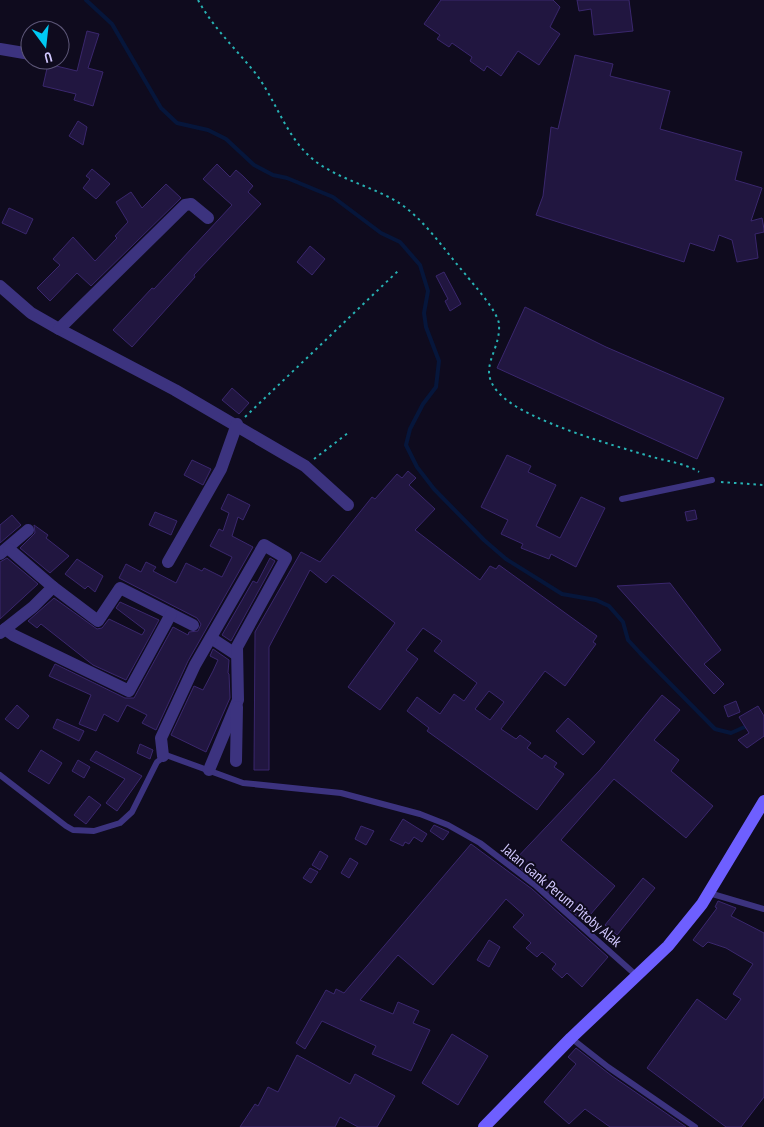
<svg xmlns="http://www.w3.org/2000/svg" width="764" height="1127" font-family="'PT Sans Narrow',sans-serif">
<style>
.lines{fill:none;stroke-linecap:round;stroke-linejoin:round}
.stream{stroke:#06163b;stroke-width:4}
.building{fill:#211640;stroke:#3a276d;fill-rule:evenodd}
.path{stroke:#27b2b4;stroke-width:2;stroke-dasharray:2.5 4;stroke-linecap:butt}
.lane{stroke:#3c337f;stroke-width:6}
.street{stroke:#3c337f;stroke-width:12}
.secondary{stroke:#6e5fff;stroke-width:12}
.labels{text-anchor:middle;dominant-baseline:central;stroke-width:4;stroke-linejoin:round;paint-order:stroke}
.street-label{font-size:15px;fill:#d2c8ff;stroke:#0f0b1e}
</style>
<rect width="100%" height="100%" fill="#0f0b1e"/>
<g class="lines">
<!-- stream -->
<polyline class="stream" points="86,0 112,24 161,108 177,123 208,130 226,139 254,165 273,175 287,178 333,197 381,233 400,242 420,265 428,291 424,313 426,327 439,361 436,387 423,404 410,429 406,445 417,467 434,489 484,540 506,559 562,594 596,600 609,606 623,622 628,640 640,653 715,729 731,733 749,725"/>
</g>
<!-- building -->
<g class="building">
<polygon points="441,0 553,0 560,7 550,27 560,34 539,65 518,51 501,76 487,66 484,71 470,61 472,57 452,43 449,47 437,39 440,35 424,24"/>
<polygon points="577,0 629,0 633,31 594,35 591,9 579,11"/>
<polygon points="87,31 99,34 88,68 103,72 93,106 74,100 76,94 43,86 48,64 77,71"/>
<polygon points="575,55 613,64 610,76 670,91 660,129 742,152 735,180 762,188 751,221 762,218 764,229 764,232 755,234 758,258 737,262 732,240 719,235 714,251 690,243 684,262 536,215 543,196 551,127 558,129"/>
<polygon points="78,121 87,127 83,145 69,136"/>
<polygon points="217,164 230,177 236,170 243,176 253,186 248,192 261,204 194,275 195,277 132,347 113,330 152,288 154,289 232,205 203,179"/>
<polygon points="92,169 110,184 96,199 83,188 90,179 86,176"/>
<polygon points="166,184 181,198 91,286 77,273 50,301 37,288 60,265 53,259 73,237 95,261 117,238 115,236 128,222 116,202 131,192 142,208"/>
<polygon points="9,208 33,219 26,234 2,223"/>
<polygon points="310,246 325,259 312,275 297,262"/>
<polygon points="444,272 461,304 450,311 445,301 448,299 436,276"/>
<polygon points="525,307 606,347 724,398 697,459 497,368"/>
<polygon points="232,388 249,403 239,414 222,400"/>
<polygon points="507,455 531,466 528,472 556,485 536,526 560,538 581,497 605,508 576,567 551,554 549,559 521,548 523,544 501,534 508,520 481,507"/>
<polygon points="192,460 211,469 203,485 184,475"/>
<path d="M408,471L416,478L409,485L435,509L415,530L480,580L490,566L496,569L499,565L597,636L593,642L596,644L565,686L545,671L501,729L516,739L520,735L531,743L527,748L542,759L545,755L557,763L554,767L564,774L537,810L427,731L429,728L407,711L417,697L440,714L454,694L464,701L477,683L434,651L442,641L423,628L406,650L418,659L380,710L348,687L395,623L333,575L326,583L310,570L269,647V770H254L255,632L301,552L320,562L372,497L375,499L397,474L402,478ZM489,691L504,702L490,720L475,709Z"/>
<polygon points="228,494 250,505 243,520 238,517 232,536 253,547 188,661 156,730 142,723 147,715 127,705 118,722 104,714 96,731 79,724 91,695 49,676 55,664 125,698 134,698 173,627 188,635 189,632 198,631 201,624 197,618 119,578 126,564 141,572 146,562 156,567 153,571 176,583 186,563 202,571 204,568 222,577 232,557 210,546 219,529 223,531 229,513 221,509"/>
<polygon points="695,510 697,519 687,521 685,512"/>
<polygon points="155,512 177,521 171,535 149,525"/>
<polygon points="12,515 21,525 0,543 0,525"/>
<polygon points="34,525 48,535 46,538 69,556 50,573 20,548 35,533"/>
<polygon points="7,558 38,584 0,619 0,562"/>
<polygon points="270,558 275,561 231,641 222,635 253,581 257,583"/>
<polygon points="77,559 103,576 95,592 88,586 85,589 65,574"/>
<polygon points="670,583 721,650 704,664 724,684 714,694 617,586"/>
<polygon points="54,598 97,629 102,628 109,619 142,635 145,630 116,608 120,602 159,620 126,680 93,665 41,624 37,628 28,621"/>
<polygon points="213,649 229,660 228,673 229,674 230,698 206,752 171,735 194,686 203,690 213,671 218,660 210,656"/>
<polygon points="662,695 680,710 654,740 679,760 671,771 713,806 686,838 614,779 561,840 615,886 584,922 513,862 600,770"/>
<polygon points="736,701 740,712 728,717 724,706"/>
<polygon points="17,705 29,716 18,729 5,719"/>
<polygon points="758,706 764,716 764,736 747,748 738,740 749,733 739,717"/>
<polygon points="568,718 595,742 583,755 556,731"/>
<polygon points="57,719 84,731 79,741 53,728"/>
<polygon points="140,744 153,750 150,759 137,753"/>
<polygon points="41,750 62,763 49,784 28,771"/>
<polygon points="96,751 142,776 117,811 106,803 125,779 90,760"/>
<polygon points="78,760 90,767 84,778 72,771"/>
<polygon points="89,796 101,805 86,824 74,815"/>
<polygon points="403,819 427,834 422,842 414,837 409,844 405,842 403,846 390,840"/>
<polygon points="434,825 449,832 443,840 430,831"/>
<polygon points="361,826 374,831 366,845 355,839"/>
<polygon points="471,844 532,889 608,957 582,987 567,973 562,978 552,969 556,964 542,952 537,957 526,948 531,943 513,927 524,915 506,899 433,985 398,955 360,1000 393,1014 398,1002 419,1011 413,1023 430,1030 411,1071 372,1054 376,1046 322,1021 305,1049 296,1043 326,990 334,994 336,989 344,993"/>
<polygon points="320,851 328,856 320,870 312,865"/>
<polygon points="350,858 358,863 349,878 341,873"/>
<polygon points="310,868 318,872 311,883 303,878"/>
<polygon points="643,878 655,888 617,935 605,925"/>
<polygon points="718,901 736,908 731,916 764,933 764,1097 741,1127 726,1127 647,1068 697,999 726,1020 741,999 733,994 753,964 726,948 708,942 703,947 693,940 717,908 715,907"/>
<polygon points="489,940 500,947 489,967 477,960"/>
<polygon points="452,1034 488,1056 458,1105 422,1083"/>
<polygon points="576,1048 612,1076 686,1127 610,1127 585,1109 569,1124 544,1102 576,1064 568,1057"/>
<polygon points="297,1055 350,1084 355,1074 395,1096 377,1127 358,1127 340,1117 335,1127 240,1127 255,1104 258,1106 268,1087 278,1092"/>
</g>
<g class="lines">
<!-- path -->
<g class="path">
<path d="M198,0C214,29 236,49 256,74C277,102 286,138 315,161C339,179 370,186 396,201C424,218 444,250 466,275C474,285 498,312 499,324C501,354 473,370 503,397C531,422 612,445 649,456C665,461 685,463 699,472"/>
<polyline points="245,417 399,270"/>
<polyline points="314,459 348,433"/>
<polyline points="721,482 764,485"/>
</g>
<!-- lane -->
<g class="lane">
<polyline points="622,499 712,480"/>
<polyline points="0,775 66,826 73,830 94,831 120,823 132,812 157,762 166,755 243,783 341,793 420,814 448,825 480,843 535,885 637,976"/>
<polyline points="709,893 764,909"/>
<polyline points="571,1038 608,1067 695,1127"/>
</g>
<!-- street -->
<g class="street">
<polyline points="0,49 30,54"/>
<polyline points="0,286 31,313 59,329 175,390 305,466 348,505"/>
<polyline points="59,329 185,205 191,204 208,218"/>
<polyline points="0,554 28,530"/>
<polyline points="168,562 221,469 237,424"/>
<polyline points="53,587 98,621 120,588 193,625"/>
<polyline points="5,629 13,635 129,691 171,614"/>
<polyline points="0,633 33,607 53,587 9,549"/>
<polyline points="211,638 237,655"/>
<polyline points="163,756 161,738 195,665 264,545 286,558 237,647 238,700 209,770"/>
<polyline points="236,761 237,707"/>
</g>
<!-- secondary -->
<polyline class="secondary" points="484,1127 571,1038 668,946 702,904 764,801"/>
</g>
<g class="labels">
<!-- street labels -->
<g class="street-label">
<text transform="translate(562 895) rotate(40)">Jalan Gank Perum Pitoby Alak</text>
</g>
</g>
<!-- north arrow -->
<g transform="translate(45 45) rotate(165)"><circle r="24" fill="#0f0b1e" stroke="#5d5778"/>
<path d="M0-4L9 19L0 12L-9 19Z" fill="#00c9f3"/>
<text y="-8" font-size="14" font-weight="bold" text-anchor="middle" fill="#d2c8ff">U</text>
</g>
</svg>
